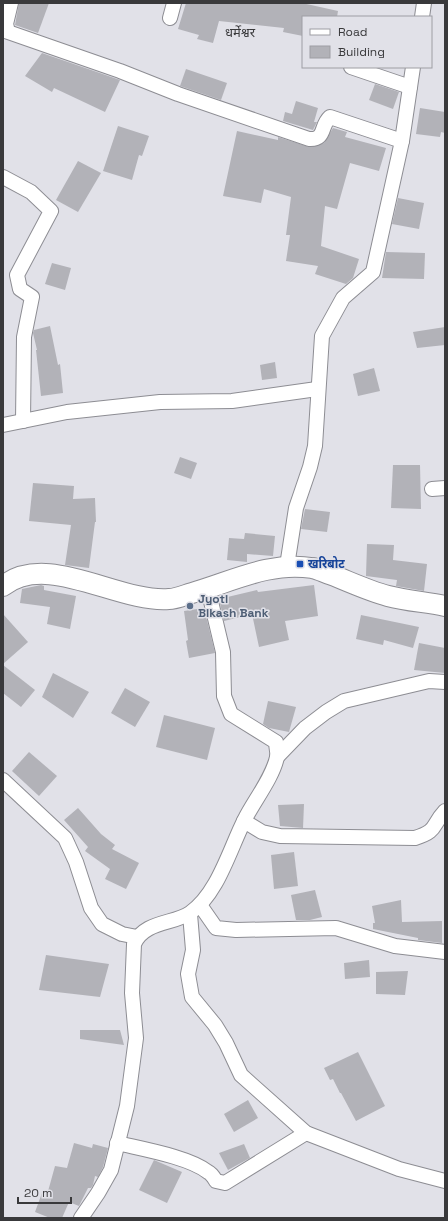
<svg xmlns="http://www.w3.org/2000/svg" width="448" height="1221" font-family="'Space Grotesk','Noto Sans Devanagari',sans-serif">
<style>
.building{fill:#b2b2b8}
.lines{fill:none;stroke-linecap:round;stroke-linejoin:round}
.street-casing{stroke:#8d8d93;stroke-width:16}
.secondary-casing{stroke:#8d8d93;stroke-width:22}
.street{stroke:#fff;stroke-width:14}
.secondary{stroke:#fff;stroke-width:20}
.transit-dot{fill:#1a4fb4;stroke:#e1e1e8;stroke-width:1.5}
.service-dot{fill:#5c6f8a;stroke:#e1e1e8;stroke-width:1.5}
.labels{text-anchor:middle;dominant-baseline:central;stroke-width:3;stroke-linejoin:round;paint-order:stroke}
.transit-label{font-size:12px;font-weight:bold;fill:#164399;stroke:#e1e1e8;text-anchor:start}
.service-label{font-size:12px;font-weight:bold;fill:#4e5e75;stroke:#e1e1e8;text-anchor:start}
.neighbourhood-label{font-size:13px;fill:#39393b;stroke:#e1e1e8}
</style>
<rect width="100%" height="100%" fill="#e1e1e8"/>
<!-- building -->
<g class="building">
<polygon points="19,3 49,3 38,33 15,25"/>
<polygon points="186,3 302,3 338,11 337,17 303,17 303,36 283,32 284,28 219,21 213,43 197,39 199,35 178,29"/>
<polygon points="42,53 120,80 105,112 54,88 52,92 25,76"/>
<polygon points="186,69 227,83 221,100 180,86"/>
<polygon points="375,84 399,92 393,109 369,100"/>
<polygon points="296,101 318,108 314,122 317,122 313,130 283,121 285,112 292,114"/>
<polygon points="420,108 445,112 445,133 441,132 440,137 416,134"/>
<polygon points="118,126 149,136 142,156 139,155 132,180 103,171"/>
<polygon points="333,128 347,132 345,137 386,148 379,171 350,163 337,209 325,206 321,246 359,259 353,278 346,284 315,274 318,266 286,261 290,235 286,235 291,197 264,189 261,203 223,196 237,131 278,140 278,137 309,147 324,143"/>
<polygon points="78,161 101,173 78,212 56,200"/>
<polygon points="398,198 424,203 419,229 392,224"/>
<polygon points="386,252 425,253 424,279 382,278"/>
<polygon points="52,263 71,268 65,290 45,284"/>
<polygon points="50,326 58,365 60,364 63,393 41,396 36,350 37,350 33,333 34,330"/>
<polygon points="445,327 445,345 417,348 413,332"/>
<polygon points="275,362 277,378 262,380 260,365"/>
<polygon points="374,368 380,391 358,396 353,374"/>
<polygon points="180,457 197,463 191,479 174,473"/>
<polygon points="393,465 420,465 421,509 391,508"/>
<polygon points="33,483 74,486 73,499 95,498 96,522 95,522 89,568 65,565 71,525 29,521"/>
<polygon points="305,509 330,512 327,532 301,529"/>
<polygon points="245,533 275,536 273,556 247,554 247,562 227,560 229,538 244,539"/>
<polygon points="367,544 394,545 393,560 427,564 424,591 396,586 397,580 366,576"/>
<polygon points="41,585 44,586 44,590 76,596 70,629 47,624 50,607 20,603 22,589"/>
<polygon points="314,585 318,616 285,621 289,640 259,647 252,614 224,621 219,599 257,590 258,592"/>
<polygon points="204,608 215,653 189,658 186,641 188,640 184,611"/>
<polygon points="3,614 28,642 3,664"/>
<polygon points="361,615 419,627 413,648 384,640 383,645 356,639"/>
<polygon points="419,643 445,648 445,673 414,670"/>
<polygon points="3,665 35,690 21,707 3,693"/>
<polygon points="53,673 89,692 73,718 42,697"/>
<polygon points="125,688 150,702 135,727 111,713"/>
<polygon points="268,701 296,707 289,732 269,728 263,724"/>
<polygon points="164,715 215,728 207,760 156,747"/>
<polygon points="29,752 57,776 39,796 12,771"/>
<polygon points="304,804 303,828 280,826 278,805"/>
<polygon points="78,808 101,834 115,845 112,849 139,863 126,889 105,879 110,869 85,851 88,847 64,820"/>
<polygon points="294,852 298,886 274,889 271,855"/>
<polygon points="315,890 322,917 310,920 296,920 291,895"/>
<polygon points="401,900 402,922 442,921 442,943 418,940 418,938 373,929 373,923 375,923 372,906"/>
<polygon points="46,955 109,964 100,997 39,990"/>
<polygon points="369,960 370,977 345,979 344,963"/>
<polygon points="408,971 405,995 376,994 376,972"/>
<polygon points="80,1030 120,1030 124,1045 80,1039"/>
<polygon points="358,1052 385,1106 356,1121 341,1093 340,1093 333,1079 330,1080 324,1068"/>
<polygon points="248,1100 258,1118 234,1132 224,1114"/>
<polygon points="74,1143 92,1148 93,1144 108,1148 103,1167 98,1177 95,1176 93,1185 91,1188 88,1188 79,1206 69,1202 62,1218 50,1218 35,1212 42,1193 47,1195 55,1166 67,1168"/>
<polygon points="244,1144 250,1158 228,1170 219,1153"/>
<polygon points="154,1160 182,1172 167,1203 139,1190"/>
</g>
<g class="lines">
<!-- street casing -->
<g class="street-casing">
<g id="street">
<path d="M11,3L6,24L8,32L120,71L178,94L309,139C326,140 320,126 330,117L402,141"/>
<polyline points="422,17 424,3"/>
<polyline points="170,18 174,3"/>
<polyline points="351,67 410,87"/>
<polyline points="3,177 31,192 51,211 17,275 20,289 32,297 24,337 23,421"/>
<polyline points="3,425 67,412 160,402 232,401 317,389"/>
<polyline points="432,489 445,488"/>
<polyline points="287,566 296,508 310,467 315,446 322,336 343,298 373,272 402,141 413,67"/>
<polyline points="277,757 305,728 326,712 344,701 429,681 445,682"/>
<polyline points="3,780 65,838 76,862 91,908 102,924 122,934 137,937"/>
<path d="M244,821L262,832L280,836L415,838C438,831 431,826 445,811"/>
<polyline points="200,905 216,928 236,930 336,928 395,946 445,952"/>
<polyline points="190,914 193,950 188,974 192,997 215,1025 226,1043 241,1075 306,1133 399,1169 445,1181"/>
<path d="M117,1143C142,1149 189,1157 208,1172C212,1174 214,1178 216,1181L225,1183L306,1133"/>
<path d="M81,1218L98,1193L111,1170L127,1106L136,1038L132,993L134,944C144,921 174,924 190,913C218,894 230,848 245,819C254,801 273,777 277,757C278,753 276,747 276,742L231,714L224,696L223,652L208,589"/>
</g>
</g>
<!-- secondary casing -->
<g class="secondary-casing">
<path id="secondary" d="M3,586C47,551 118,603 169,599C176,599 185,595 192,593C231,582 270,561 312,568C319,569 325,573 332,575C350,582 369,591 388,596C407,601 426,602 445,606"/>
</g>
<!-- street -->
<use href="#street" class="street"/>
<!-- secondary -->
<use href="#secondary" class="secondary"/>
</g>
<!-- markers -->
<rect class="transit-dot" x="296" y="560" width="8" height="8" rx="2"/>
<circle class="service-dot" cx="190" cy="606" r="4"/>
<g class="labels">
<!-- transit labels -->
<g class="transit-label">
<text x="308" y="564">खरिबोट</text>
</g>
<!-- service labels -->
<g class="service-label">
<text x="198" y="599">Jyoti<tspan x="198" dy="14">Bikash Bank</tspan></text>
</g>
<!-- neighbourhood labels -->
<g class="neighbourhood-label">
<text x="240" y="32">धर्मेश्वर</text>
</g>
</g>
<!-- border -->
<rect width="448" height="1221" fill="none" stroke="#39393b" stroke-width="8"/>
<!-- legend -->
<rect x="302" y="16" width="130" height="52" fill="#e1e1e8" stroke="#9e9ea3"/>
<rect x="310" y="29" width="20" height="6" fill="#ffffff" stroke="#9e9ea3"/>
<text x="338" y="36" font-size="12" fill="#39393b">Road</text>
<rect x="310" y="46" width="20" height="12" fill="#b2b2b8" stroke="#9e9ea3"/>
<text x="338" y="56" font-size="12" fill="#39393b">Building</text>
<!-- scale -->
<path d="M18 1197v6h53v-6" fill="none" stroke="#39393b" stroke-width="2"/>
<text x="24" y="1197" font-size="12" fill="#39393b" stroke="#e1e1e8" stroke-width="3" paint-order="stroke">20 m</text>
</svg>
